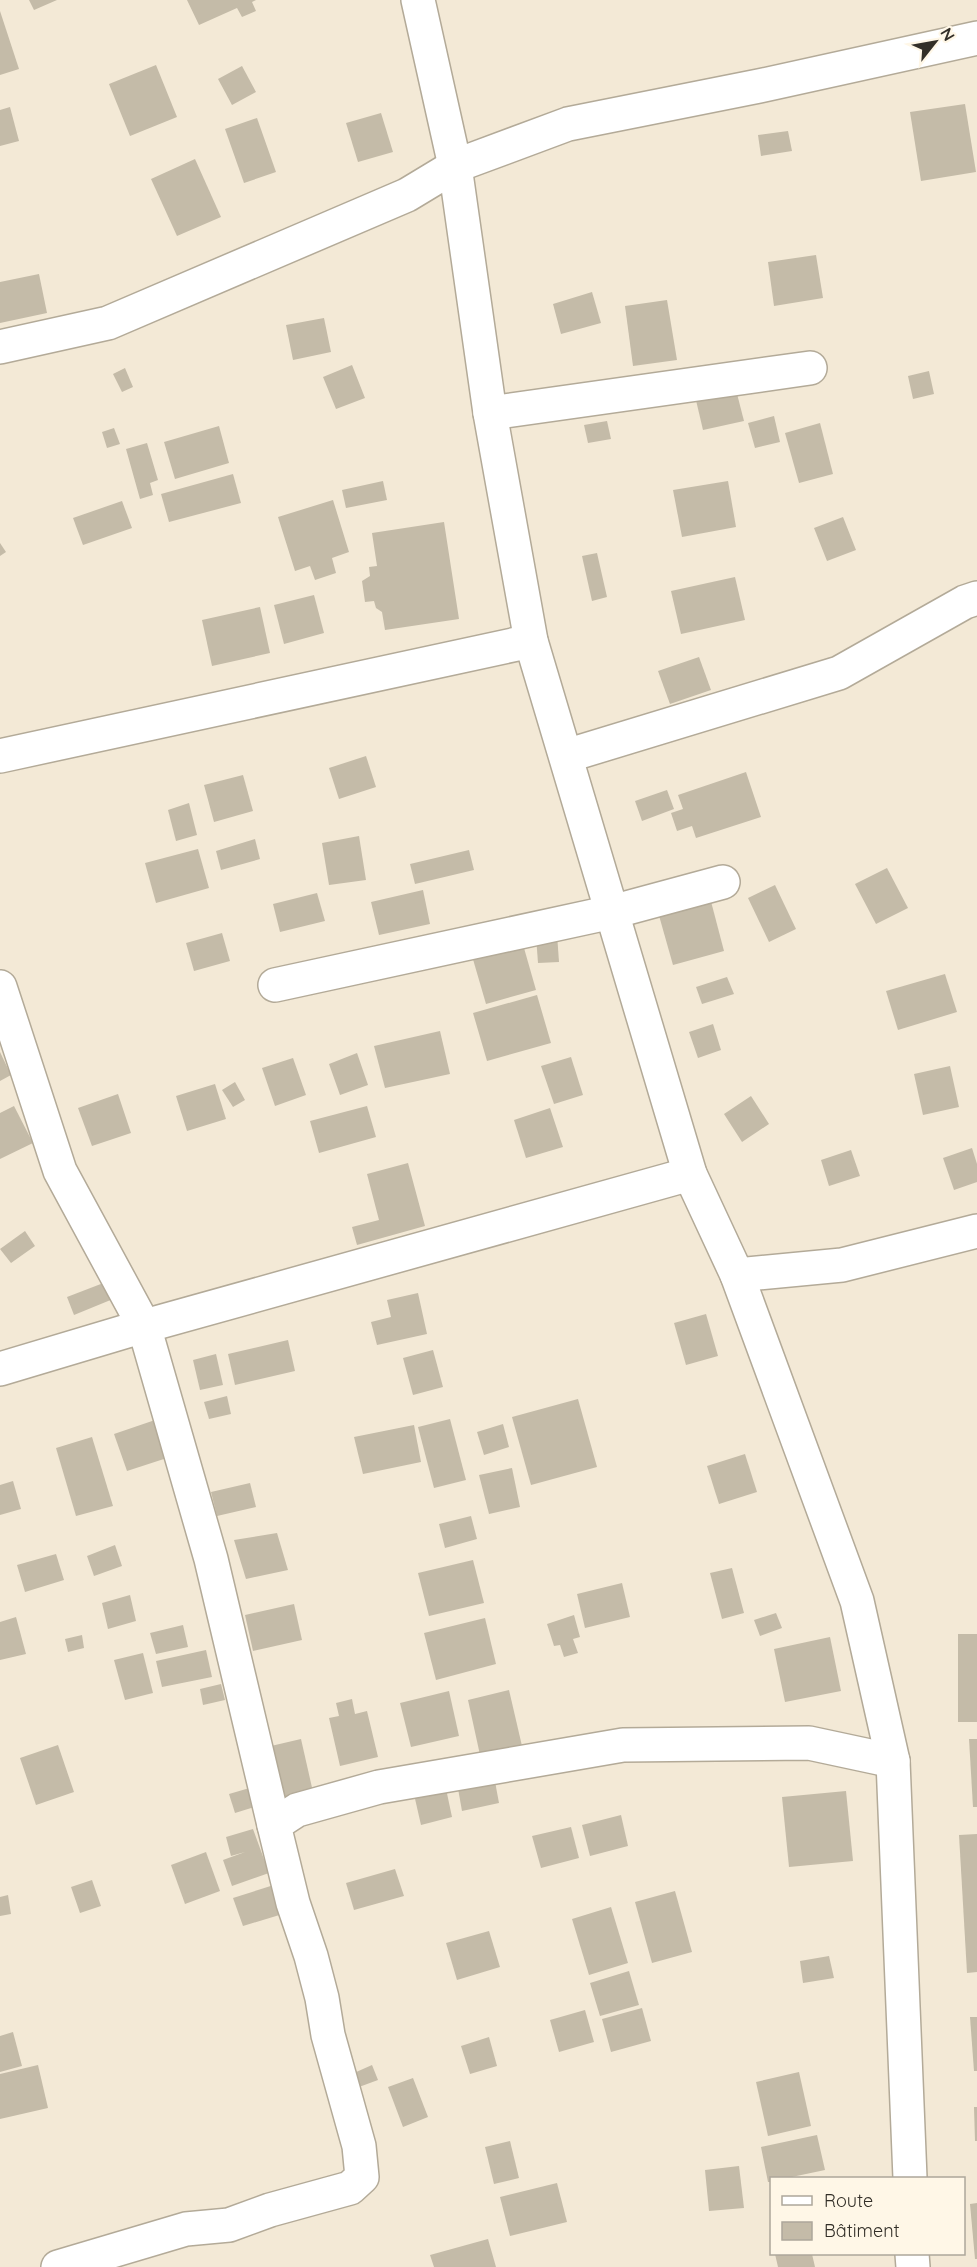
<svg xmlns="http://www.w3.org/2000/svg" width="977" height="2267" font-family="Quicksand,sans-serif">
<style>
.building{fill:#c4bba8}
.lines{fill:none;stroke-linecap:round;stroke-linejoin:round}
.minor-casing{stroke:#b3aa98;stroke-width:36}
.minor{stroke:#fff;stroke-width:33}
</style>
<rect width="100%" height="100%" fill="#f3e9d6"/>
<!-- building -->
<g class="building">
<polygon points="29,0 57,0 34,10"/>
<polygon points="187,0 256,0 252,2 256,11 242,17 237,8 199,25"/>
<polygon points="0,11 19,69 0,75"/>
<polygon points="156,65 177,117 130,136 109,84"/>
<polygon points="242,66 256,92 232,105 218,79"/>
<polygon points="965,104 976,172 921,181 910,112"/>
<polygon points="10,107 19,141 0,146 0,110"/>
<polygon points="381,113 393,152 358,162 346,123"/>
<polygon points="257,118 276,172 244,183 225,129"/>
<polygon points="788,131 792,151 761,156 758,135"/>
<polygon points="195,159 221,217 177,236 151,179"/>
<polygon points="816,255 823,298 774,306 768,262"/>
<polygon points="39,274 47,313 0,323 0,282"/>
<polygon points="592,292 601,323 561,334 553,304"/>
<polygon points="667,300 677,360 633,366 625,306"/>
<polygon points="324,318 331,352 293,360 286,325"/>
<polygon points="352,365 365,398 336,409 323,377"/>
<polygon points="125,368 133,387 122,392 113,374"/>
<polygon points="929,371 934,394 913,399 908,376"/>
<polygon points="735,386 744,421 703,430 695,396"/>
<polygon points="774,416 780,442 755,448 748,423"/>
<polygon points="607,421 611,439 588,443 584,425"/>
<polygon points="820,423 833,474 799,483 785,433"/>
<polygon points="219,426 229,463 175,479 164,442"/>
<polygon points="114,428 120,444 107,448 102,432"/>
<polygon points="147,443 158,480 150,483 153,495 140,499 126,449"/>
<polygon points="233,474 241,503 169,522 161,494"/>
<polygon points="383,481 387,500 346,508 342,490"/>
<polygon points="728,481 736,527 682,537 673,490"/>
<polygon points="333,500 349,552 332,558 336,573 315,580 310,566 295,571 278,517"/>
<polygon points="122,501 132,528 83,545 73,518"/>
<polygon points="843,517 856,550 827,561 814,528"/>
<polygon points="444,522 459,619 385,630 382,612 376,608 374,601 365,602 362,581 370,576 369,567 377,566 372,533"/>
<polygon points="0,543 6,552 0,556"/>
<polygon points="597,553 607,597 592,601 582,556"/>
<polygon points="735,577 745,620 681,634 671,591"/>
<polygon points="314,595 324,633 284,644 274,605"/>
<polygon points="260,607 270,653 212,666 202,620"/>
<polygon points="699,657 711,690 670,704 658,671"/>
<polygon points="366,756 376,787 339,799 329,768"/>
<polygon points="746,772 761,817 696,838 692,826 677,831 671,813 683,809 678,795"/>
<polygon points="243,775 253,811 214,822 204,785"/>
<polygon points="667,790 674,809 642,821 635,801"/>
<polygon points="189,803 197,835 176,841 168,810"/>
<polygon points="359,836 366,880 329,885 322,843"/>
<polygon points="255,839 260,859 221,870 216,851"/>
<polygon points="198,849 209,888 156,903 145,863"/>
<polygon points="469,850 474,870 415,884 410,864"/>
<polygon points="887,868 908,908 876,924 855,884"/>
<polygon points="775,885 796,929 769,942 748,898"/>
<polygon points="423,890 430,924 379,935 371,902"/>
<polygon points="708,890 724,951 673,965 656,905"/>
<polygon points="317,893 325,921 280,932 273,904"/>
<polygon points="222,933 230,961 194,971 186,943"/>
<polygon points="520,934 536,990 486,1004 470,949"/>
<polygon points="557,934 559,962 538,963 536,936"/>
<polygon points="945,974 957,1012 898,1030 886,991"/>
<polygon points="727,977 734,994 702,1004 696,987"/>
<polygon points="537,995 551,1043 487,1061 473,1013"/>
<polygon points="713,1024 721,1050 698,1058 689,1032"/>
<polygon points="440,1031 450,1074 385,1088 374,1046"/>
<polygon points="0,1052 11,1075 0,1081"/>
<polygon points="357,1053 368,1085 340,1095 329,1064"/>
<polygon points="571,1057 583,1095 554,1104 541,1066"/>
<polygon points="293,1058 306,1095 275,1106 262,1068"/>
<polygon points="950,1066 959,1107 923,1115 914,1074"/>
<polygon points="235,1082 245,1100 233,1107 222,1090"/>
<polygon points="215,1084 226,1119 187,1131 176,1096"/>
<polygon points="118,1094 131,1133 92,1146 78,1108"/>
<polygon points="751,1096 769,1124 742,1142 724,1114"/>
<polygon points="14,1106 33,1143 0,1159 0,1113"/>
<polygon points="367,1106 376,1137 319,1153 310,1121"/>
<polygon points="550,1108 563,1147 526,1158 514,1120"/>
<polygon points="972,1148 977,1164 977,1182 954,1190 943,1158"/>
<polygon points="851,1150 860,1176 829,1186 821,1160"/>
<polygon points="408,1163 425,1226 357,1245 352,1227 379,1220 367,1174"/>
<polygon points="25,1231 35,1246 11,1263 0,1249"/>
<polygon points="106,1282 113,1299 74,1315 67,1297"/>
<polygon points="418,1293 427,1334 377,1345 371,1322 391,1317 387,1300"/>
<polygon points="706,1314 718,1356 686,1365 674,1323"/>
<polygon points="288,1340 295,1371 235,1385 228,1354"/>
<polygon points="433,1350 443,1387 413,1395 403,1358"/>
<polygon points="216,1354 223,1385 200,1390 193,1360"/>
<polygon points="227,1396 231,1414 209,1419 204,1402"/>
<polygon points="578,1399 597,1467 531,1485 512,1417"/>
<polygon points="158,1419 170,1457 127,1471 114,1434"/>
<polygon points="450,1419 466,1480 434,1488 418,1427"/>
<polygon points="503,1424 509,1447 484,1455 477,1432"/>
<polygon points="414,1425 421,1462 363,1474 354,1437"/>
<polygon points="92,1437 113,1506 76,1516 56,1448"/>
<polygon points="745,1454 757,1492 719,1504 707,1466"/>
<polygon points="512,1468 520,1507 489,1514 479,1475"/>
<polygon points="13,1481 21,1509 0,1515 0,1485"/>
<polygon points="250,1483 256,1507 217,1516 211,1492"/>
<polygon points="471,1516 477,1539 445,1548 439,1524"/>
<polygon points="277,1533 288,1570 246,1579 234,1540"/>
<polygon points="115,1545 122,1566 94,1576 87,1556"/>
<polygon points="56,1554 64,1580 25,1592 17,1565"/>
<polygon points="473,1560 484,1603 429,1616 418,1573"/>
<polygon points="732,1568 744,1613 722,1619 710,1573"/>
<polygon points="622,1583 630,1617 585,1628 577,1594"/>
<polygon points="130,1595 136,1621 108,1629 102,1603"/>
<polygon points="294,1604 302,1640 253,1651 245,1615"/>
<polygon points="776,1613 782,1628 760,1636 754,1620"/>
<polygon points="574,1615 580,1637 573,1639 578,1653 564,1657 560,1645 554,1646 547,1624"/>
<polygon points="16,1617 26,1654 0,1660 0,1622"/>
<polygon points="485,1618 496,1664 436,1680 424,1633"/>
<polygon points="183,1625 188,1647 156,1654 150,1633"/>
<rect x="958" y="1634" width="19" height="88"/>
<polygon points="82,1635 84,1648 68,1652 65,1639"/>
<polygon points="830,1637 841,1691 785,1702 774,1649"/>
<polygon points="206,1650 212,1677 162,1687 156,1661"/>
<polygon points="143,1653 153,1693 125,1700 114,1660"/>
<polygon points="221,1684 225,1700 203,1705 200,1689"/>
<polygon points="509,1690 522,1746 480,1755 468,1700"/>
<polygon points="449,1691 459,1736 411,1747 400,1703"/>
<polygon points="352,1699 355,1714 367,1711 378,1757 340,1766 329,1718 339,1716 336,1703"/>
<polygon points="301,1739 313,1792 283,1799 271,1746"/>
<polygon points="969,1739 977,1739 977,1807 973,1807"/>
<polygon points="58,1745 74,1792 36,1805 20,1758"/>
<polygon points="494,1776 499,1803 462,1811 457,1783"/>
<polygon points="445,1784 452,1817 421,1825 413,1790"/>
<polygon points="253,1787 258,1806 235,1813 229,1794"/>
<polygon points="846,1791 853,1861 789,1867 782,1797"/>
<polygon points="621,1815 628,1846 590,1856 582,1825"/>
<polygon points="571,1827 579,1858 541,1868 532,1836"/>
<polygon points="253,1829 269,1873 232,1886 223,1860 245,1852 231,1856 226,1837"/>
<polygon points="977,1834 977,1972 967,1973 959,1835"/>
<polygon points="206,1852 220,1891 185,1904 171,1865"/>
<polygon points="395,1869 404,1896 354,1910 346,1883"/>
<polygon points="92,1880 101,1906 80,1913 71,1887"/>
<polygon points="277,1884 286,1913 243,1926 233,1898"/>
<polygon points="675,1891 692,1952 652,1963 635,1902"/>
<polygon points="8,1895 11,1914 0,1916 0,1897"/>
<polygon points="611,1907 628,1963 589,1975 572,1919"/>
<polygon points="489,1931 500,1967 457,1980 446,1943"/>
<polygon points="829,1956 834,1978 803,1983 800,1961"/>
<polygon points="629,1971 639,2005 600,2016 590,1983"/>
<polygon points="642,2008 651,2041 611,2052 602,2019"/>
<polygon points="585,2010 594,2042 559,2052 550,2020"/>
<polygon points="970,2017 977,2017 977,2071 974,2071"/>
<polygon points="13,2032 22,2066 0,2072 0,2036"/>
<polygon points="489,2037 497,2066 470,2074 461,2046"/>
<polygon points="38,2065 48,2108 0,2119 0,2074"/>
<polygon points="372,2065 378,2080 359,2087 354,2073"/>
<polygon points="799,2072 811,2126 768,2136 756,2082"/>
<polygon points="413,2078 428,2117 403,2127 388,2087"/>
<polygon points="974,2107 977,2107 977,2141 975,2141"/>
<polygon points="817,2135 825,2170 787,2178 772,2178 772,2182 768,2182 761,2147"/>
<polygon points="510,2141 519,2178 494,2184 485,2147"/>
<polygon points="739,2166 744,2208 709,2211 705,2170"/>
<polygon points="557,2183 567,2222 510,2236 500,2197"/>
<polygon points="977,2203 977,2259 975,2259 970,2204"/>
<polygon points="488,2239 496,2267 434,2267 430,2255"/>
<polygon points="775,2254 812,2254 815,2267 778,2267"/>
</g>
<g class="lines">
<!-- minor casing -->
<g class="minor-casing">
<g id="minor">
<polyline points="418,0 455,166 490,413 531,641 690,1174 737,1275 857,1601 893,1761 910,2178"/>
<polyline points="0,347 108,323 407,195 455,166 568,124 759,86 977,38"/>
<polyline points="490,413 810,368"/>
<polyline points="0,756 531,641"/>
<polyline points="566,756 839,673 965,602 977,598"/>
<polyline points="275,985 612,912 723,882"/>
<polyline points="0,987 60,1171 144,1326 211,1559 274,1825"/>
<polyline points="737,1275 842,1265 977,1231"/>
<polyline points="0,1369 127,1331 690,1174"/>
<polyline points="912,2254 913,2267"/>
<polyline points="58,2267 186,2229 229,2225 270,2210 350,2188 362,2177 359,2146 328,2035 322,1998 311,1956 293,1903 274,1825 297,1810 379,1787 623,1745 809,1743 893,1761"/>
</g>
</g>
<!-- minor -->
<use href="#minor" class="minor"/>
</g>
<!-- legend -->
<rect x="770" y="2177" width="195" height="78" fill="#fff7e7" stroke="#ada79b" stroke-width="1.5"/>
<rect x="782" y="2196" width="30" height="9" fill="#ffffff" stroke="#ada79b" stroke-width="1.5"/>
<text x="824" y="2207" font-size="18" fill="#332f28">Route</text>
<rect x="782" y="2222" width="30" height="18" fill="#c4bba8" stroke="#ada79b" stroke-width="1.5"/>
<text x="824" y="2237" font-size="18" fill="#332f28">Bâtiment</text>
<!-- north arrow -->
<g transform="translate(935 42) rotate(59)" stroke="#fff7e7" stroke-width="4.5" paint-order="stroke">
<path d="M0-4.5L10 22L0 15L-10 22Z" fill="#332f28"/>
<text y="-9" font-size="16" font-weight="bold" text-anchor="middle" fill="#332f28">N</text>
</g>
</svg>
